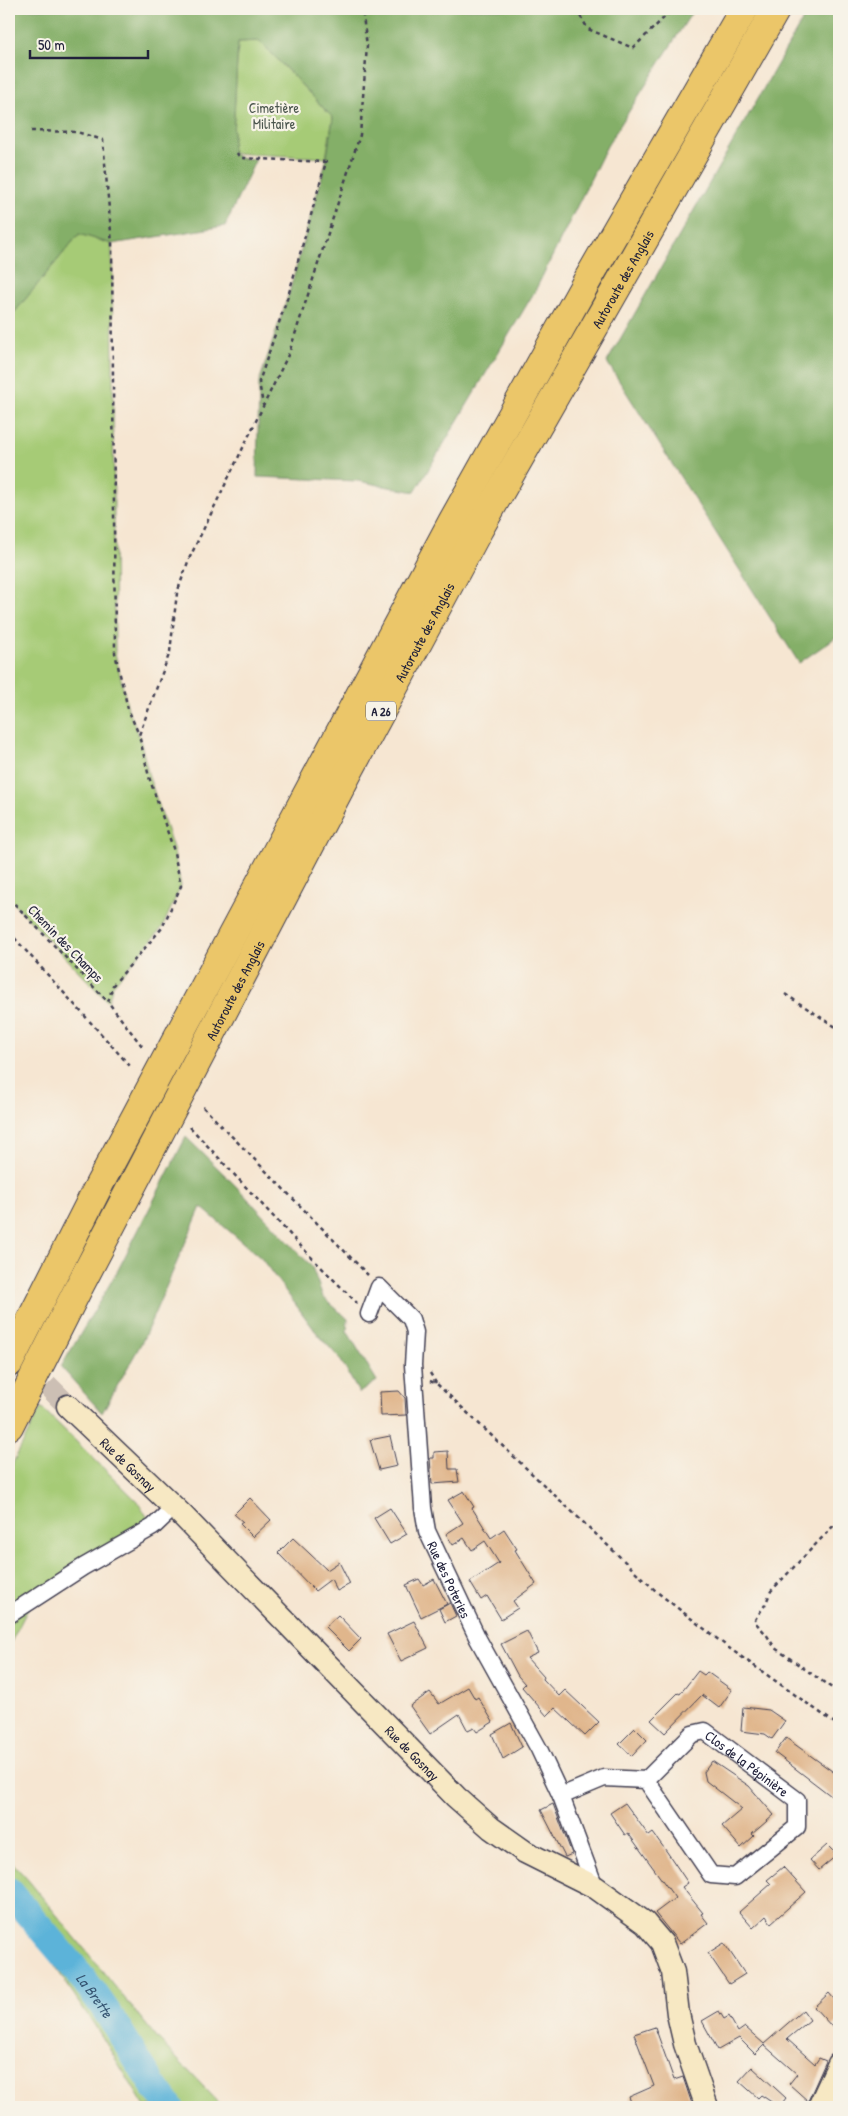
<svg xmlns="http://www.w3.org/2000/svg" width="848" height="2116" font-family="'Patrick Hand',sans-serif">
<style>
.green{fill:#a6cb76;stroke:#647658}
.forest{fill:#84af67;stroke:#536851}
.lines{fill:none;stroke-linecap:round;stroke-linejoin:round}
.river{stroke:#5cb3d9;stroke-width:28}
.building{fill:#e0b68c}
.secondary-tunnel{stroke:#ccbfb4;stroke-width:22;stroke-dasharray:22 11;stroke-linecap:butt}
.street-casing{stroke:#423f52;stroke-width:19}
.secondary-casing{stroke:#423f52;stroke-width:25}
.highway-casing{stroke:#423f52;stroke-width:30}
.path{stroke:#423f52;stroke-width:2.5;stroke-dasharray:4 4;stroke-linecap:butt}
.street{stroke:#fff;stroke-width:16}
.secondary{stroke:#f7e8c3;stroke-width:22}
.highway{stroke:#ebc669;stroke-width:28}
.labels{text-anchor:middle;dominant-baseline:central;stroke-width:4.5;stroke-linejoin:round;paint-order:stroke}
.shield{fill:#f7f3e8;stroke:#62616f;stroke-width:1}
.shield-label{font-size:12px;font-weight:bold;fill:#22223b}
.park-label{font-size:14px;fill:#4a554d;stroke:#f7f3e8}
.street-label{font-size:14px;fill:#22223b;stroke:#f7f3e8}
.water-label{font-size:15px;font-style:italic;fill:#365572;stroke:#f7f3e8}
</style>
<rect width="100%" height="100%" fill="#f7f3e8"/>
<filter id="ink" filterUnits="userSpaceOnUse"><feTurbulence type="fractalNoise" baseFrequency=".02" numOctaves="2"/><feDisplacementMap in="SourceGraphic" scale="10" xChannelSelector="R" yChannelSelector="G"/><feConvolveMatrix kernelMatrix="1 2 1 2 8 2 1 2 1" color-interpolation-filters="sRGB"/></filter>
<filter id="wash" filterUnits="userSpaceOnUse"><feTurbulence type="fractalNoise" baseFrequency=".0096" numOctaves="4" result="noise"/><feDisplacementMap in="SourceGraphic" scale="20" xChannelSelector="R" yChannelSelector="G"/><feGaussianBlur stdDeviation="1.12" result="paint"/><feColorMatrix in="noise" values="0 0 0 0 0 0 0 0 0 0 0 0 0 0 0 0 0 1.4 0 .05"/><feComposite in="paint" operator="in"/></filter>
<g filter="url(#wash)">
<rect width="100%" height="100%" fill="#f6e6d2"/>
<!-- green -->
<g class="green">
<polygon points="260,41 333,118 326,158 232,153 238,42"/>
<polygon points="79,234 112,244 115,653 128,709 139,735 149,777 173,848 181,886 162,928 113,985 108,1002 9,898 9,319"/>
<polygon points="41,1407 139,1503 153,1527 33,1599 9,1646 9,1471"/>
<polygon points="9,1859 29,1881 157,2038 223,2107 145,2107 99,2032 40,1944 9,1910"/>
</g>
<!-- forest -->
<g class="forest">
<polygon points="9,9 694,9 607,146 535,291 415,492 358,481 257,477 259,382 289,293 326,162 333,118 260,41 238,42 232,153 240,158 256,159 225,226 112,244 79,234 9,319"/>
<polygon points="809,9 839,9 839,635 799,663 607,362"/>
<polygon points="186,1137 233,1183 312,1267 323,1297 348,1319 347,1331 377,1381 359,1393 340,1359 316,1332 261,1258 201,1207 142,1342 102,1413 61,1367 118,1270"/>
</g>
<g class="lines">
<!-- river -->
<path class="river" id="s1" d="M9,1891C41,1930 77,1967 105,2009C127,2041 145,2077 170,2107"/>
</g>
<g id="blocks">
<!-- building -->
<g class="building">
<polygon points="399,1391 405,1398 406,1415 381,1416 380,1392"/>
<polygon points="390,1436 397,1466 379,1470 370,1440"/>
<polygon points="448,1451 449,1469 457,1469 459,1482 432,1484 430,1458 434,1458 434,1452"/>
<polygon points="464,1491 474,1507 472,1508 491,1538 504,1529 517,1549 515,1550 536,1584 513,1601 518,1608 501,1619 487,1596 481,1600 470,1582 499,1563 485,1541 472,1550 464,1538 453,1545 446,1534 463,1523 448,1500"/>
<polygon points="250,1498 271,1520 253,1537 240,1524 243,1522 234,1514"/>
<polygon points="390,1508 407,1534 390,1544 374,1518"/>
<polygon points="293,1538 327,1570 339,1562 350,1584 337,1591 331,1579 315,1591 278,1553"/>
<polygon points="419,1579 423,1585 434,1579 447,1604 421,1617 406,1585"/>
<polygon points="450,1603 456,1616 445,1622 439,1609"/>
<polygon points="338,1615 361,1639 349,1651 325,1627"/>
<polygon points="414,1621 428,1648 401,1661 387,1634"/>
<polygon points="527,1631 538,1653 527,1658 544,1677 543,1679 559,1696 565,1690 599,1722 585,1736 555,1708 547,1716 522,1687 525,1684 518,1676 501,1644"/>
<polygon points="698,1671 704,1675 707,1672 732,1690 719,1708 702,1695 665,1733 651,1720 678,1693 680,1694"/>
<polygon points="468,1687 475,1699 478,1697 493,1722 477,1732 474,1728 468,1731 459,1714 430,1734 410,1706 430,1692 439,1704"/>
<polygon points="743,1707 769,1710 785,1721 772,1739 765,1734 741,1731"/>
<polygon points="511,1723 522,1747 503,1759 492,1734"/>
<polygon points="635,1728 647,1740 632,1756 619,1744"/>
<polygon points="786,1738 839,1776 839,1802 775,1753"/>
<polygon points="712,1761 749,1786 774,1815 752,1834 754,1836 741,1848 722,1826 742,1809 706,1781 704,1772"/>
<polygon points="625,1803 649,1836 653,1833 667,1852 688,1883 682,1887 703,1913 701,1914 708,1923 680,1944 655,1913 675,1898 628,1833 625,1835 610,1813"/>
<polygon points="553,1804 572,1854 565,1857 541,1810"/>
<polygon points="827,1845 837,1855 819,1870 810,1860"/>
<polygon points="783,1867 806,1892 771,1923 766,1916 753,1928 739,1912 771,1884 767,1880"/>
<polygon points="724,1943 745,1974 729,1984 708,1953"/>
<polygon points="829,1993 839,2005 839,2021 832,2027 814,2007"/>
<polygon points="803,2010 810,2020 787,2039 815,2064 819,2058 826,2061 808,2101 789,2084 797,2074 764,2045 755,2054 739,2038 718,2050 702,2021 719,2011 724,2019 729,2016 738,2032 745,2027 764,2044"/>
<polygon points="655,2027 674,2080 683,2077 693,2107 633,2107 629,2097 654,2086 634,2034"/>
<polygon points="752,2067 786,2098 779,2107 761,2095 758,2098 739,2081"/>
</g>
</g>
</g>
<g filter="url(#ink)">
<use href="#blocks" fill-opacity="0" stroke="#423f52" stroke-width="1"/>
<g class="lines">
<!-- secondary-tunnel -->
<polyline class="secondary-tunnel" points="24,1362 68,1406"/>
<!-- street casing -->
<g class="street-casing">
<g id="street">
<path id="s2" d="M369,1314L379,1287L411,1319L415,1332L413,1365L423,1508L427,1531L478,1639L539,1749L561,1796L595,1887"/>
<polyline points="9,1615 83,1567 153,1527 174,1507"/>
<path id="s3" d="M561,1796L604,1778L646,1780L692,1734L705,1731L797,1800V1827L735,1877L711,1875L646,1780"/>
</g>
</g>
<!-- secondary casing -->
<g class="secondary-casing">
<g id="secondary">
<path id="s4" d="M68,1406L181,1514L456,1797L491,1828L525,1852L595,1887L645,1923L662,1943L673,1972L678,2014L685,2044L707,2107"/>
<polyline points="819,2107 839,2064"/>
</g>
</g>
<!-- highway casing -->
<g class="highway-casing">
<g id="highway">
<polyline points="9,1363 99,1185 452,522 588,279 744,9"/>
<path id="s5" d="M9,1426L78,1289L349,771L479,529L776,9"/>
</g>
</g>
<!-- path -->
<g class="path">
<polyline points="576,9 588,29 633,48 673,9"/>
<polyline points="31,131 77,132 103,140 112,244 115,653 128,709 139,735"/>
<polyline points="237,153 240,158 326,162 289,293 259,382 263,405"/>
<polyline points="9,898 108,1002"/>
<polyline points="9,932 130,1066"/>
<polyline points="785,994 839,1029"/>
<polyline points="142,1046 108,1002 113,985 162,928 181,886 173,848 149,777 139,735 170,652 177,593 189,559 289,353 360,135 367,46 362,9"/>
<polyline points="203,1107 368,1275"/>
<polyline points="190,1127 311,1257 357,1303"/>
<polyline points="430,1373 436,1383"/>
<polyline points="430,1381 437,1384 657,1592 729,1648 839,1726"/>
<polyline points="839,1520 771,1591 765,1605 754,1621 766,1634 775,1648 839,1693"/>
</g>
<!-- street -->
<use href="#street" class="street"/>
<!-- secondary -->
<use href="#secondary" class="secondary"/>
<!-- highway -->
<use href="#highway" class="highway"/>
</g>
</g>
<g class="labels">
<!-- shield labels -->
<rect class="shield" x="366" y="701.5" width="30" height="19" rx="4"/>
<g class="shield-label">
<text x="381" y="711">A 26</text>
</g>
<!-- park labels -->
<g class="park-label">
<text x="274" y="107">Cimetière<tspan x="274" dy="16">Militaire</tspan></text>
</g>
<!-- street labels -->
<g class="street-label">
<text stroke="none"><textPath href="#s5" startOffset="1301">Autoroute des Anglais</textPath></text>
<text stroke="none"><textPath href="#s5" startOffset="896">Autoroute des Anglais</textPath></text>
<text transform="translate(66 943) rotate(46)">Chemin des Champs</text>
<text stroke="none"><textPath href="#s5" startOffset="491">Autoroute des Anglais</textPath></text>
<text stroke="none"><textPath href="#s4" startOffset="84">Rue de Gosnay</textPath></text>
<text stroke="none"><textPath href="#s2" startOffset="341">Rue des Poteries</textPath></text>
<text stroke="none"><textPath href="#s4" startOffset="489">Rue de Gosnay</textPath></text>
<text stroke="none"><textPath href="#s3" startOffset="220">Clos de la Pépinière</textPath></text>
</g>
<!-- water labels -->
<g class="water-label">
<text stroke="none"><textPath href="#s1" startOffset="135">La Brette</textPath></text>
</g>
</g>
<!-- margin -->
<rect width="848" height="2116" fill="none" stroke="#f7f3e8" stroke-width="30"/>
<!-- scale -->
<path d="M30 50v8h118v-8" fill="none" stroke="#22223b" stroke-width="2.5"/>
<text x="38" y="50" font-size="15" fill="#22223b" stroke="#f7f3e8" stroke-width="4" paint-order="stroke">50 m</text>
</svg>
